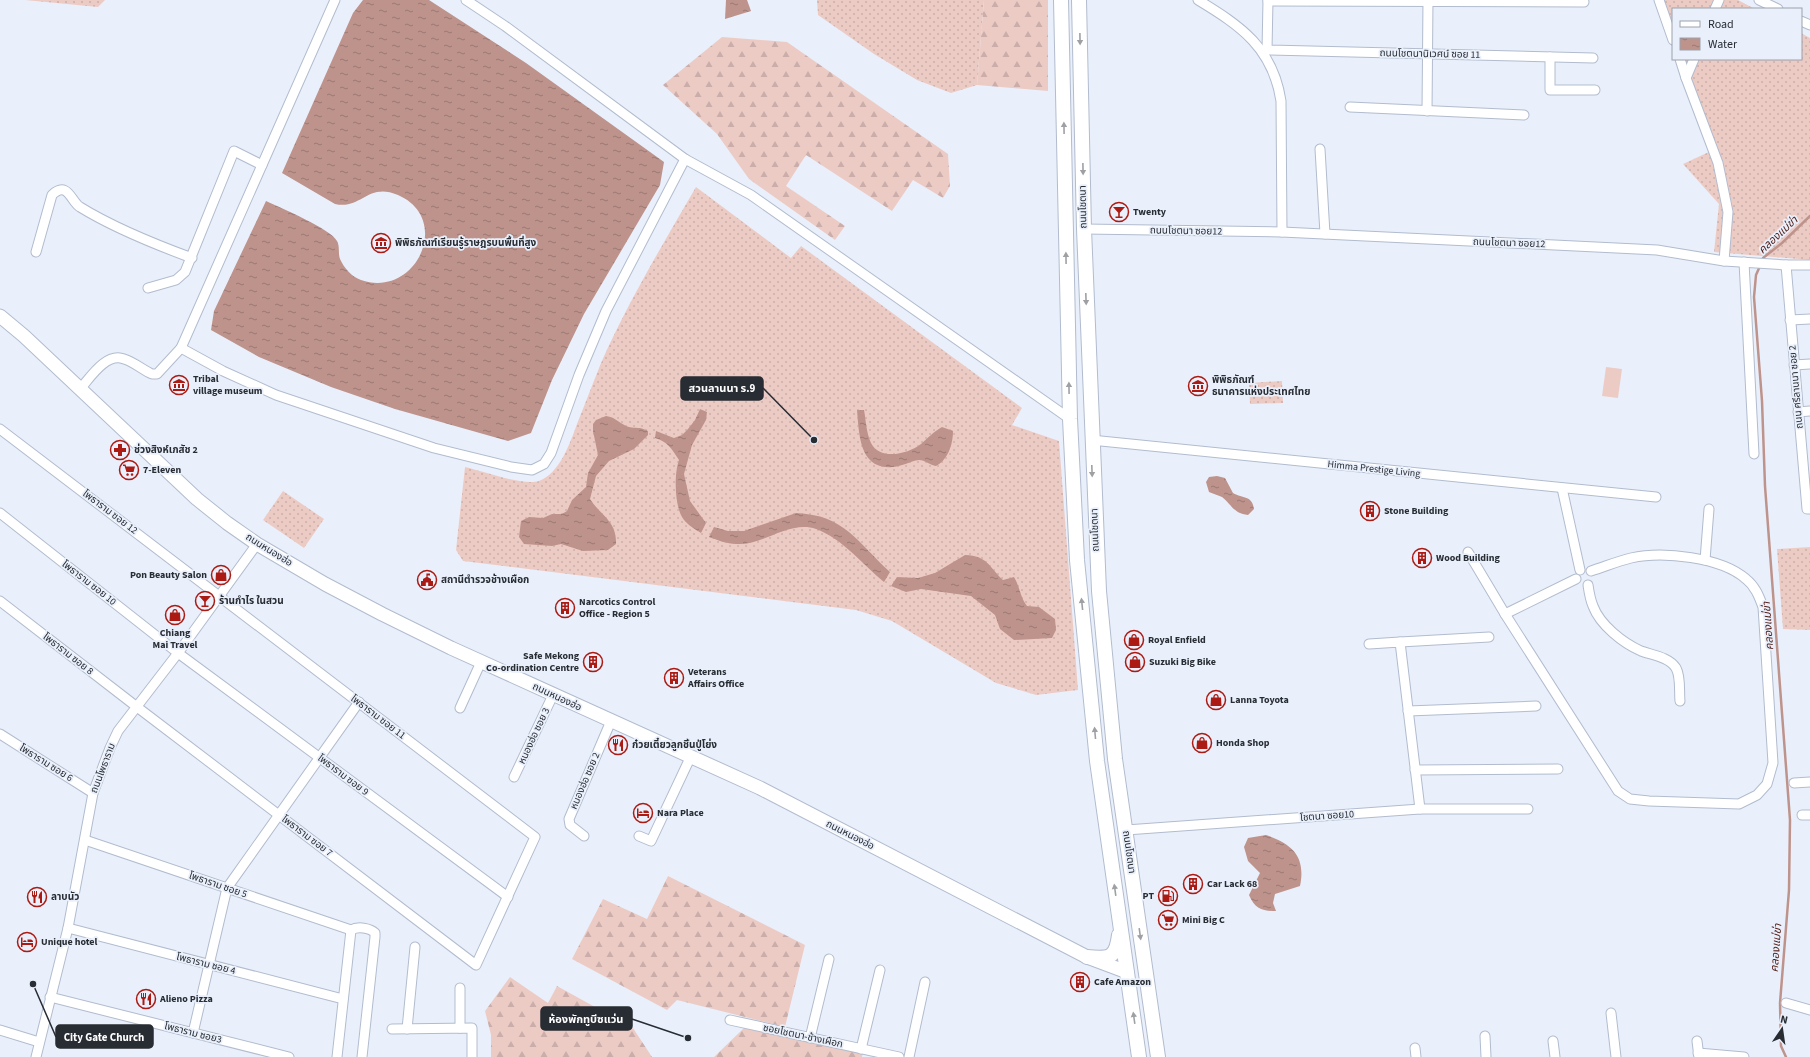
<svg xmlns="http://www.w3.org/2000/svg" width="1810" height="1057" font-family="'Source Sans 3','Noto Sans Thai',sans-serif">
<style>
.grass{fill:url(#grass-dots)}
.forest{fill:url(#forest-firs)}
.pitch{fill:#edcbc5}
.water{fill:url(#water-ripples)}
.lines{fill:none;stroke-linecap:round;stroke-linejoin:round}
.stream{stroke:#be938c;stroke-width:2.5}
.minor-casing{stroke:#b2bcce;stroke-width:11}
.secondary-casing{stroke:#b2bcce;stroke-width:15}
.primary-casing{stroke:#b2bcce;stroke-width:16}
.minor{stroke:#fff;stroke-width:9}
.secondary{stroke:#fff;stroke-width:13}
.primary{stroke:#fff;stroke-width:14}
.oneway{fill:#9ea0a3}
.labels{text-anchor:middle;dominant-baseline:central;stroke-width:3.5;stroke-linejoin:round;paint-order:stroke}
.street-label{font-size:10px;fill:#282c33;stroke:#e9f0fb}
.poi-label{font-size:10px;font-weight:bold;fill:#282c33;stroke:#e9f0fb;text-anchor:start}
.water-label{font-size:11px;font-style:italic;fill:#4f1913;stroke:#e9f0fb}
.leader{fill:none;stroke:#282c33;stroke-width:1.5}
.callout-dot{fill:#282c33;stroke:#e9f0fb;stroke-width:1.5}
.callout{fill:#282c33;stroke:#282c33;stroke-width:1.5}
.callout-label{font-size:11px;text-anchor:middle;font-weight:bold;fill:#fff}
</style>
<defs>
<pattern id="grass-dots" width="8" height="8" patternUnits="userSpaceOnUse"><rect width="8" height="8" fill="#edcbc5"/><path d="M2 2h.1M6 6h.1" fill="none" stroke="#cbaeaa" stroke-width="1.8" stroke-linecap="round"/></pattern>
<pattern id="forest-firs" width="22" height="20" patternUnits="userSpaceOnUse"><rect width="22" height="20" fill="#edcbc5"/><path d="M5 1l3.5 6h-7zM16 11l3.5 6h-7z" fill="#cbaeaa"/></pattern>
<pattern id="water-ripples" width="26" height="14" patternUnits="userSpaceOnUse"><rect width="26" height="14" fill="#be938c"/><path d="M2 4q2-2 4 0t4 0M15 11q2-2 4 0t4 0" fill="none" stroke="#9a7873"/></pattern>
</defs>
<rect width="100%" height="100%" fill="#e9f0fb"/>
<!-- grass -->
<g class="grass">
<polygon points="25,0 105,0 98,7"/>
<polygon points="817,0 984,0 977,85 951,93 917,80 874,54 818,15"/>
<polygon points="1655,0 1738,0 1755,9 1673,9 1673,49"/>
<polygon points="1801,33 1810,38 1810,260 1714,252 1719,204 1683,164 1711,151 1677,59 1801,59"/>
<path d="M696,187L791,258L801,246L1022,408L1012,425L1059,441L1078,690L1036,695L996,683L892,621L856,610L463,561L456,550L465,467C483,471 522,486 539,481C560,473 570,443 577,424C585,404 593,383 601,363C628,302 663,244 696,187Z"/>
<polygon points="1282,381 1283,403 1250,404 1249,383"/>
<polygon points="283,491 324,519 304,548 263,520"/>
<polygon points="1810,547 1810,630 1783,629 1777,549"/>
</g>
<!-- forest -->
<g class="forest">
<polygon points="984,0 1048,0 1048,91 977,85"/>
<polygon points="722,37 787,42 948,154 950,186 943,198 913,180 892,211 806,155 786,186 845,226 835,240 749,179 717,134 663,85"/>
<polygon points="668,876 805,945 785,1027 677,1000 667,1010 572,959 603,899 647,919"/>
<polygon points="510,977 548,1003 557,986 633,1028 652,1057 491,1057 491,1035 485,1011"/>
<polygon points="745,1027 863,1053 862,1057 714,1057"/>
</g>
<!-- pitch -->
<polygon class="pitch" points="1606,367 1622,369 1618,398 1602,396"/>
<!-- water -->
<g class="water">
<path d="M363,0H429L526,63L664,162L660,185L584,314L552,380L531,433L508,441L395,409L331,387L259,357L211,330L214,311L266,201C281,208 331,229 337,241C340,246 338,254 340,259C344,268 352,277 361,280C416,299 453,219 398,195C367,182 362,210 335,204L282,173L353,13Z"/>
<polygon points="726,0 747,0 751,11 725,19"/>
<path d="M700,409L707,412L706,420L692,445L684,474L690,501L706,523L701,533C695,529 689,526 684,520C674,508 674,473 679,460C671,448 668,442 655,438L656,431L674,438L682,435L688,429L695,420Z"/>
<path d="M857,410H864C866,420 866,432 871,443C880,461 908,454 921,444C928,438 933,432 942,427L953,431C953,444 948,460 936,466C930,465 925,460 919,460C910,461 901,467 892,467C859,470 859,433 857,410Z"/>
<path d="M606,416C616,417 621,425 629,427C637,429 638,426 648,431V435L634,449L609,461L596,476L590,499C601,516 617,521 616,544L608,550L583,551L561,544L552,546L524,544L519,537L521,521L529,517L543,518L552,514H562L567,511L572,500L586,487L588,473L598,455L593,431V424L596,420Z"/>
<path d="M1217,476L1225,478L1233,493C1243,499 1252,495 1254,509L1248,515C1233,513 1232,505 1222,497C1218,495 1213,494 1209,492L1206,482L1209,477Z"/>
<path d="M796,513C845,515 857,542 890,572L884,582C862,564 843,539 816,529C789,520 763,546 736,544C727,544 717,540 709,537L714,527L728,531H744Z"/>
<path d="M965,555C988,556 988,566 1003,580L1014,577C1020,587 1020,597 1027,606L1039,607L1055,619L1056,630L1052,638L1014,640L1000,629L995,615L971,596L921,589L906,592L891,586L897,577L918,578L935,573Z"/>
<path d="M1266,835C1293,844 1306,857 1300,886L1275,894L1273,903L1276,911C1262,911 1255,909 1249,895L1260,873L1248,861L1244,847L1248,838Z"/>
</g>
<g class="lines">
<!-- stream -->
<g class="stream">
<polyline points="1762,262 1763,258 1782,243 1810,216"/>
<polyline points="1760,266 1756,275 1754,297 1762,401 1765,486 1790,820 1789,890 1780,1003 1781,1046 1786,1057"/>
</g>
<!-- minor casing -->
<g class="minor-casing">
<g id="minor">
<polyline points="466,0 505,26 685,159 751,195 1070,419"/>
<path d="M1198,0C1241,26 1273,48 1281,101L1282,232"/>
<polyline points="1268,0 1267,50 1593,58"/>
<polyline points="1659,0 1673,40"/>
<polyline points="1759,0 1778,9"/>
<polyline points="1268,1 1584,2"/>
<polyline points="1715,9 1719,0"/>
<polyline points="1801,21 1810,25"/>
<polyline points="1550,57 1550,90 1595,90"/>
<polyline points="1680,59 1686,78"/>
<polyline points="1694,59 1686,78 1718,163 1728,212 1724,261"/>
<polyline points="1350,107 1524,115"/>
<polyline points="1427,111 1428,0"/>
<polyline points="1320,149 1325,234"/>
<polyline points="1084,229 1282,232 1657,250 1724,261 1786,265 1810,265"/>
<path d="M36,252L52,195C68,180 71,202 80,207C114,228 154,244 192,258"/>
<polyline points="1744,262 1754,454"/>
<polyline points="1786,265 1807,509 1810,509"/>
<polyline points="148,288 176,280 185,272 234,151 262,165"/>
<polyline points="1790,320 1810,319"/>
<polyline points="181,348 223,371 276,395 434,448 511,467 532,470 544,464 551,453 579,375 606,311 685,159"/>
<polyline points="1794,365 1810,364"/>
<path d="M80,389C90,378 106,352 124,359C134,362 143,370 152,374H157L181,348L335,0"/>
<polyline points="1798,412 1810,411"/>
<polyline points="0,429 535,837 476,965 137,707 0,601"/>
<polyline points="1091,440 1656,497"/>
<polyline points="1562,488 1580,570"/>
<polyline points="0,513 178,653 508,897"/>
<path d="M1468,552L1505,614L1618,791L1630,799L1649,801L1739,804L1757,795L1767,784L1773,763L1763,607C1759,596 1755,586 1746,579C1721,557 1663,551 1631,558C1618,561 1604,567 1591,571"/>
<polyline points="1705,560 1709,509"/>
<path d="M1588,585C1589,592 1590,599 1593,606C1600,625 1623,643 1641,651C1652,655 1669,657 1676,668C1681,677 1679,692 1680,701"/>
<polyline points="1505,614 1576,579"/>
<polyline points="1400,642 1489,637"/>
<polyline points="1369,644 1400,642 1420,809"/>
<polyline points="460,708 481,662"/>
<polyline points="1408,711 1536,706"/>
<polyline points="0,734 93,793"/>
<polyline points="1415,770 1558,769"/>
<polyline points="514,777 553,695"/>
<polyline points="1794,783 1810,782"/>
<polyline points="1802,815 1810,815"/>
<polyline points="1126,830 1420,809 1528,809"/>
<polyline points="584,836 570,825 569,819 611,721"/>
<polyline points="639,836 651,841 691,756"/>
<polyline points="85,840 351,930"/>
<polyline points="68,928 343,999"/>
<path d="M351,930C358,926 370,928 375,933V937L362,1057"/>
<polyline points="50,997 289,1057"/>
<polyline points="1786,1003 1810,1010"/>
<polyline points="1611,1013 1616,1057"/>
<polyline points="730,1020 899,1057"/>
<polyline points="460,1028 460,988"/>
<polyline points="392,1029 472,1028 472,1057"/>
<polyline points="407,1029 415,947"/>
<polyline points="0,1030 39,1042"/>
<polyline points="193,1033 227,888 359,702"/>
<polyline points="1485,1036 1486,1057"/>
<polyline points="810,1038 829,959"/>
<polyline points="1553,1041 1555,1057"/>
<polyline points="1697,1041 1699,1057"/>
<polyline points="1415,1048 1416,1057"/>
<polyline points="861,1049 880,970"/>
<polyline points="1698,1053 1744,1057"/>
<polyline points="36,1057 68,928 93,793 110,748 118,731 178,653 257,544"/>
<polyline points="337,1057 351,930"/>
<polyline points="909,1057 925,982"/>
</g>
</g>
<!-- secondary casing -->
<g class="secondary-casing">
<polyline id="secondary" points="0,316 24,336 197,499 227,523 257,544 325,584 382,614 451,648 760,788 1087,957 1127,972"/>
</g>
<!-- primary casing -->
<g class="primary-casing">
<g id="primary">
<polyline points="1061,0 1070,419 1077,560 1097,761 1139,1057"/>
<polyline points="1079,0 1084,229 1099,591 1115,759 1158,1057"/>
<path d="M1087,957C1109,959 1116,959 1119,935"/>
</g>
</g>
<!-- minor -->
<use href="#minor" class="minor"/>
<!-- secondary -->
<use href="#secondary" class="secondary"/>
<!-- primary -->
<use href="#primary" class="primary"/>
</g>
<!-- one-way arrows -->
<defs><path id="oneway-solid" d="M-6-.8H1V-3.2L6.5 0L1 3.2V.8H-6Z"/></defs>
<g class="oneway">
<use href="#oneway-solid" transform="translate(1080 39) rotate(89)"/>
<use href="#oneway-solid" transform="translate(1064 128) rotate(-91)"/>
<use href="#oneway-solid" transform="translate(1083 169) rotate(89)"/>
<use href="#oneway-solid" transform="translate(1066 258) rotate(-91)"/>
<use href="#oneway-solid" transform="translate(1086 299) rotate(88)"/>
<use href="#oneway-solid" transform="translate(1069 388) rotate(-91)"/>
<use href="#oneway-solid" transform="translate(1092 471) rotate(88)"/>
<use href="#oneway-solid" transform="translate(1082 604) rotate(-96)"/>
<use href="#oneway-solid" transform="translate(1095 733) rotate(-95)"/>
<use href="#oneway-solid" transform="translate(1115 890) rotate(-98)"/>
<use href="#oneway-solid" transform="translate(1140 934) rotate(82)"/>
<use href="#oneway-solid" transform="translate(1134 1018) rotate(-98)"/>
</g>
<!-- icons -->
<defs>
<g id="bar-ring" transform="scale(1)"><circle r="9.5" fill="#e9f0fb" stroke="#ab1a13" stroke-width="1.5"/><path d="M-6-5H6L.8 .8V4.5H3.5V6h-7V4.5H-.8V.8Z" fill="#ab1a13"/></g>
<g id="museum-ring" transform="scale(1)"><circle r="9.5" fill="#e9f0fb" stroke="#ab1a13" stroke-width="1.5"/><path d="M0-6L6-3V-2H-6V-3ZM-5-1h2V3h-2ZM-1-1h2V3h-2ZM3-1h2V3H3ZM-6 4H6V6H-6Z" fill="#ab1a13"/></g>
<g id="pharmacy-ring" transform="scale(1)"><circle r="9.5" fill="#e9f0fb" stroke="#ab1a13" stroke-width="1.5"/><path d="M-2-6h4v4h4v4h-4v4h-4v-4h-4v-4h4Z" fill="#ab1a13"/></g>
<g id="supermarket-ring" transform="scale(1)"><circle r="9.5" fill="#e9f0fb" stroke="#ab1a13" stroke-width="1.5"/><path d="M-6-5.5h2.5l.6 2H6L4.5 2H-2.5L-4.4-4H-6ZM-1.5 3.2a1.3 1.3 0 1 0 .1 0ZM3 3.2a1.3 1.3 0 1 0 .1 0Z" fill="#ab1a13"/></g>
<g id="building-ring" transform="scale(1)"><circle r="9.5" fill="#e9f0fb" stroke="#ab1a13" stroke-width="1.5"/><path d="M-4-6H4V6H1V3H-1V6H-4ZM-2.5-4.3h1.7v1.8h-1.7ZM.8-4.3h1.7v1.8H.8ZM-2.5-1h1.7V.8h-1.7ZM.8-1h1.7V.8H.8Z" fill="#ab1a13"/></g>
<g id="shop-ring" transform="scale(1)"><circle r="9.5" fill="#e9f0fb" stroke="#ab1a13" stroke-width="1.5"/><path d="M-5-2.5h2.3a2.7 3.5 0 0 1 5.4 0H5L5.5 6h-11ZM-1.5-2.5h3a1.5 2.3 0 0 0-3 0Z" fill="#ab1a13"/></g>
<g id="civic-ring" transform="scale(1)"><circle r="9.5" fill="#e9f0fb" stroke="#ab1a13" stroke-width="1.5"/><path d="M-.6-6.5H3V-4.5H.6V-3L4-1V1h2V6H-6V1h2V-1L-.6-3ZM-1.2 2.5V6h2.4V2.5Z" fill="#ab1a13"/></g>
<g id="restaurant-ring" transform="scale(1)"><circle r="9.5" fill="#e9f0fb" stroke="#ab1a13" stroke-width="1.5"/><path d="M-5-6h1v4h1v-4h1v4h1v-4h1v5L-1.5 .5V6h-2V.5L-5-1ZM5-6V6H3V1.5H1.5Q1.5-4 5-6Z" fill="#ab1a13"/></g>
<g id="hotel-ring" transform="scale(1)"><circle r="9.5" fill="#e9f0fb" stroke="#ab1a13" stroke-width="1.5"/><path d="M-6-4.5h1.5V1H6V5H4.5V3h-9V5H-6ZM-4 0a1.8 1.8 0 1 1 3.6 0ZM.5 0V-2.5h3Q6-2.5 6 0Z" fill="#ab1a13"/></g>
<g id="fuel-ring" transform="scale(1)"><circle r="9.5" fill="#e9f0fb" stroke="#ab1a13" stroke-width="1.5"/><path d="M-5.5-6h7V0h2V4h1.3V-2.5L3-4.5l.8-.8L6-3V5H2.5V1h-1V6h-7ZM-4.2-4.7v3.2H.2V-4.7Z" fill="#ab1a13"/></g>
</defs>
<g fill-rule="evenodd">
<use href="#bar-ring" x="1119" y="212"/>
<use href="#museum-ring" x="381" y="243"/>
<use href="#museum-ring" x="179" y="385"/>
<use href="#museum-ring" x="1198" y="386"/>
<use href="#pharmacy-ring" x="120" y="450"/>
<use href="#supermarket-ring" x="129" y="470"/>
<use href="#building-ring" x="1370" y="511"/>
<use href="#building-ring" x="1422" y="558"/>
<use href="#shop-ring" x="221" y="575"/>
<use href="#civic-ring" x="427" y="580"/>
<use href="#bar-ring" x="205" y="601"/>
<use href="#building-ring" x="565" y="608"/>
<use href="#shop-ring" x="175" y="615"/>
<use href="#shop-ring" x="1134" y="640"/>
<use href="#building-ring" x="593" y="662"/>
<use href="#shop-ring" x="1135" y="662"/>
<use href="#building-ring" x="674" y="678"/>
<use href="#shop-ring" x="1216" y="700"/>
<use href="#shop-ring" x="1202" y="743"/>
<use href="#restaurant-ring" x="618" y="745"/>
<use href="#hotel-ring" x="643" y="813"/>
<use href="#building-ring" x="1193" y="884"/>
<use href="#fuel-ring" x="1168" y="896"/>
<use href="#restaurant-ring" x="37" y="897"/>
<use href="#supermarket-ring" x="1168" y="920"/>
<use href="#hotel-ring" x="27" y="942"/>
<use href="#building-ring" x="1080" y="982"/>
<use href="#restaurant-ring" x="146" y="999"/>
</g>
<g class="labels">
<!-- street labels -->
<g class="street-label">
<text transform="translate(1430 54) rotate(1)">ถนนโชตนานิเวศน์ ซอย 11</text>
<text transform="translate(1083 207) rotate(-91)">ถนนโชตนา</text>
<text transform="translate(1186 231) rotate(1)">ถนนโชตนา ซอย12</text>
<text transform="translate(1509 243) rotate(2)">ถนนโชตนา ซอย12</text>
<text transform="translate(1796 387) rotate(-95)">ถนน ศรีลานนา ซอย 2</text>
<text transform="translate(1374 469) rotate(6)">Himma Prestige Living</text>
<text transform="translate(110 512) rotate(37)">โพธาราม ซอย 12</text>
<text transform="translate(1095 530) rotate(-92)">ถนนโชตนา</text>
<text transform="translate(269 550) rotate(32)">ถนนหนองฮ่อ</text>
<text transform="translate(89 583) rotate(38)">โพธาราม ซอย 10</text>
<text transform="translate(68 654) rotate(38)">โพธาราม ซอย 8</text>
<text transform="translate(557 697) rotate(25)">ถนนหนองฮ่อ</text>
<text transform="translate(378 717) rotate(37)">โพธาราม ซอย 11</text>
<text transform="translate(534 736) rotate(-65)">หนองฮ่อ ซอย 3</text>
<text transform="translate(46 763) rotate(32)">โพธาราม ซอย 6</text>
<text transform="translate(103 768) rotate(-69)">ถนนโพธาราม</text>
<text transform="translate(343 775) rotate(37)">โพธาราม ซอย 9</text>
<text transform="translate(585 781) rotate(-67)">หนองฮ่อ ซอย 2</text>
<text transform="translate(1327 816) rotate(-4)">โชตนา ซอย10</text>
<text transform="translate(850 835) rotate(27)">ถนนหนองฮ่อ</text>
<text transform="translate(307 836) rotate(37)">โพธาราม ซอย 7</text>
<text transform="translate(1129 852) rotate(82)">ถนนโชตนา</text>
<text transform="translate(218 885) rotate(19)">โพธาราม ซอย 5</text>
<text transform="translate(206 964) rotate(14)">โพธาราม ซอย 4</text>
<text transform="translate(193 1033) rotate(14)">โพธาราม ซอย3</text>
<text transform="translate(803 1036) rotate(12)">ซอยโชตนา-ช้างเผือก</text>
</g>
<!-- poi labels -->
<g class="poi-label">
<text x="1133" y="212">Twenty</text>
<text x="395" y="243">พิพิธภัณฑ์เรียนรู้ราษฎรบนพื้นที่สูง</text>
<text x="193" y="379">Tribal<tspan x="193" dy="12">village museum</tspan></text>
<text x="1212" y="380">พิพิธภัณฑ์<tspan x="1212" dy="12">ธนาคารแห่งประเทศไทย</tspan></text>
<text x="134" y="450">ช่วงสิงห์เภสัช 2</text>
<text x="143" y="470">7-Eleven</text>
<text x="1384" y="511">Stone Building</text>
<text x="1436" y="558">Wood Building</text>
<text x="207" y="575" text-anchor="end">Pon Beauty Salon</text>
<text x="441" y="580">สถานีตำรวจช้างเผือก</text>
<text x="219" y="601">ร้านกำไร ในสวน</text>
<text x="579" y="602">Narcotics Control<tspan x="579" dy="12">Office - Region 5</tspan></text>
<text x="175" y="633" text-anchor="middle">Chiang<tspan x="175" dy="12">Mai Travel</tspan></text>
<text x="1148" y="640">Royal Enfield</text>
<text x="579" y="656" text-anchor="end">Safe Mekong<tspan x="579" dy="12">Co-ordination Centre</tspan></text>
<text x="1149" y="662">Suzuki Big Bike</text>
<text x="688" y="672">Veterans<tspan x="688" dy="12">Affairs Office</tspan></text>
<text x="1230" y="700">Lanna Toyota</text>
<text x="1216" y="743">Honda Shop</text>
<text x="632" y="745">ก๋วยเตี๋ยวลูกชิ้นปู่โย่ง</text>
<text x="657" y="813">Nara Place</text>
<text x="1207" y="884">Car Lack 68</text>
<text x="1154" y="896" text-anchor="end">PT</text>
<text x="51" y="897">ลาบนัว</text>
<text x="1182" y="920">Mini Big C</text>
<text x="41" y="942">Unique hotel</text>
<text x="1094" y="982">Cafe Amazon</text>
<text x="160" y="999">Alieno Pizza</text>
</g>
<!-- water labels -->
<g class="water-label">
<text transform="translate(1778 235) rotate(-43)">คลองแม่ข่า</text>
<text transform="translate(1768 626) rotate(-94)">คลองแม่ข่า</text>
<text transform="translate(1776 948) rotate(-86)">คลองแม่ข่า</text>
</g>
</g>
<!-- callouts -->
<path class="leader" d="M814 440L763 388M688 1038L632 1019M33 984L56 1037"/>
<g class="callout-dot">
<circle cx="814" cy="440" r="4"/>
<circle cx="688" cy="1038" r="4"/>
<circle cx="33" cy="984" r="4"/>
</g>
<g class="callout">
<rect x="681" y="377" width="82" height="23" rx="4"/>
<rect x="541" y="1007" width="91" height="23" rx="4"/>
<rect x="56" y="1025" width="97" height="23" rx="4"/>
</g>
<g class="callout-label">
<text x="722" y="392">สวนลานนา ร.9</text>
<text x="586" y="1023">ห้องพักทูบีซแว่น</text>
<text x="104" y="1041">City Gate Church</text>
</g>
<!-- legend -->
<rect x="1672" y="8" width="130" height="52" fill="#e9f0fb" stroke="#9ca2ab"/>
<rect x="1680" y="21" width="20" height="6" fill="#ffffff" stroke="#9ca2ab"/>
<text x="1708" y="28" font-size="12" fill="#282c33">Road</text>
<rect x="1680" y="38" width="20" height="12" fill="url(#water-ripples)" stroke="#9ca2ab"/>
<text x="1708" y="48" font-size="12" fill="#282c33">Water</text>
<!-- north arrow -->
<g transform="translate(1782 1029) rotate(13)" stroke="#e9f0fb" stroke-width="3" paint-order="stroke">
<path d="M0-3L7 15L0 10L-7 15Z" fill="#282c33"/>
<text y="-6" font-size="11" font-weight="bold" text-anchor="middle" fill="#282c33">N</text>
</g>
</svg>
